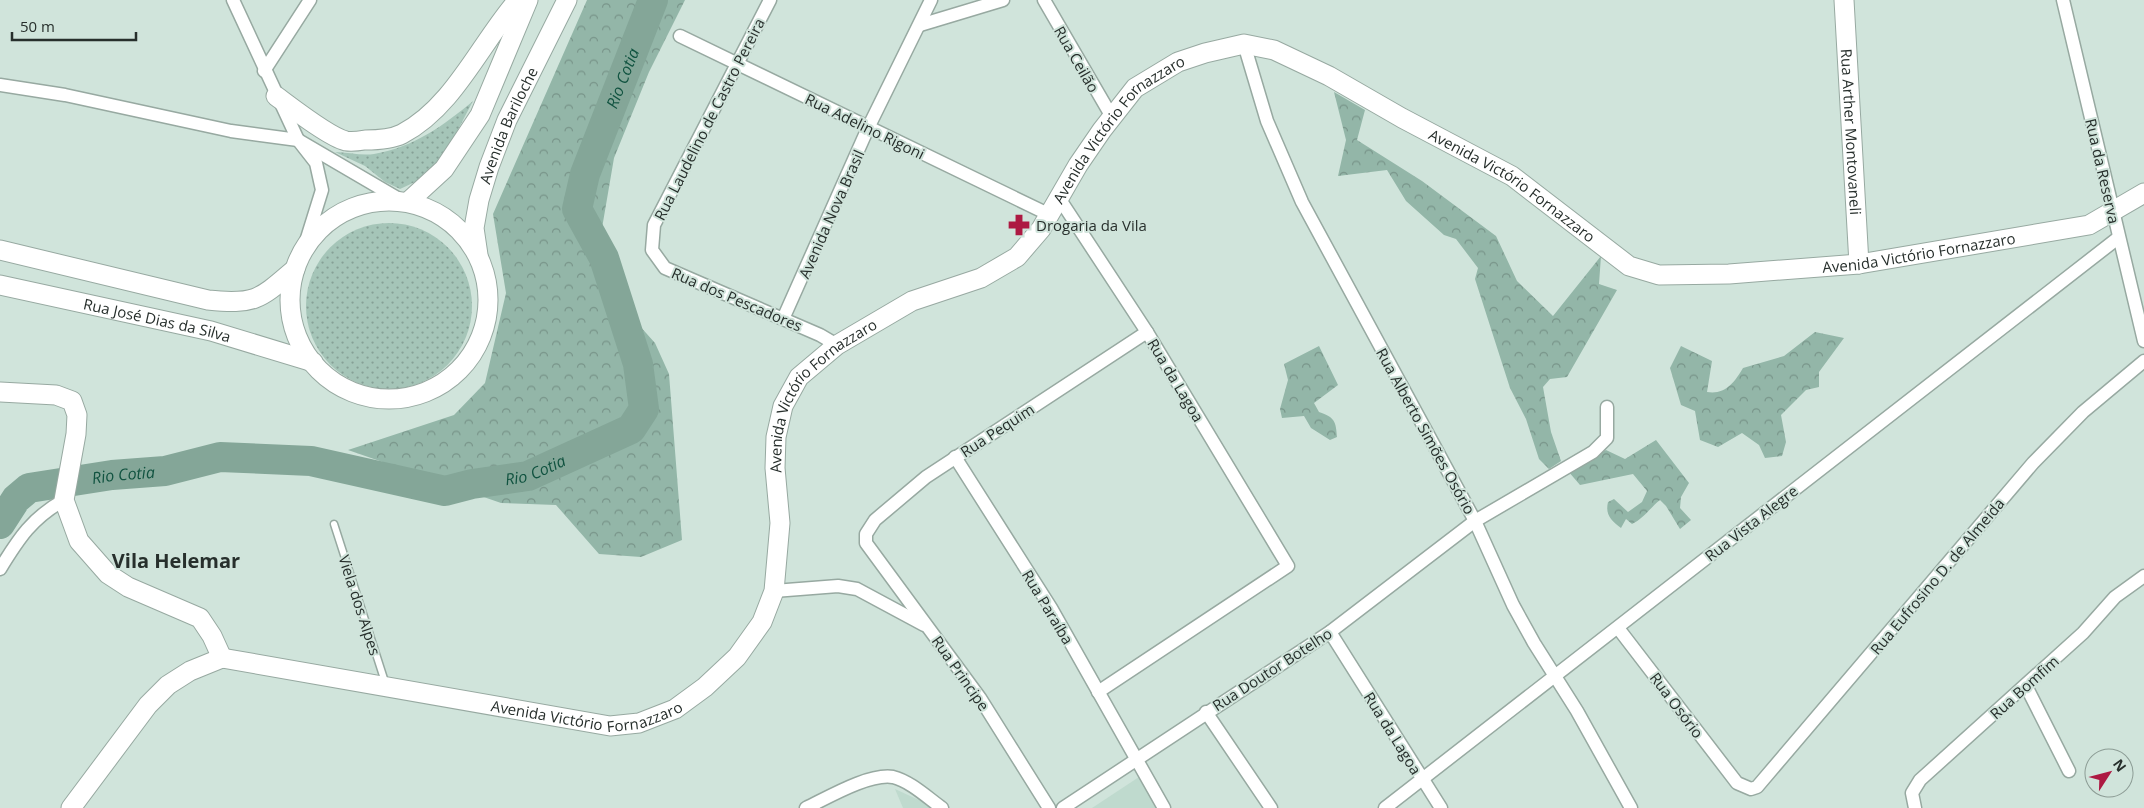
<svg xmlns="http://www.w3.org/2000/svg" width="2144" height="808" font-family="'Open Sans',sans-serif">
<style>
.built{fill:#bfdace}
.grass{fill:url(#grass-dots)}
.forest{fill:url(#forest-crowns)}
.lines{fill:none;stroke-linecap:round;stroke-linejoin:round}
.river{stroke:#84a698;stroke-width:30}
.lane-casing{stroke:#97a9a1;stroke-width:9}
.street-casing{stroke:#97a9a1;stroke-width:15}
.secondary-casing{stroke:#97a9a1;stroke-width:21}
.lane{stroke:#fff;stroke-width:6}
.street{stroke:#fff;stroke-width:12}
.secondary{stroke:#fff;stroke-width:19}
.labels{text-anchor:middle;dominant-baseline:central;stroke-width:4;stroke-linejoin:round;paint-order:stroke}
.street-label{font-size:15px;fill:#272f2c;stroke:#d0e4db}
.poi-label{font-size:15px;fill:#272f2c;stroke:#d0e4db;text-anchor:start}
.water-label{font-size:16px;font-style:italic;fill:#115340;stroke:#d0e4db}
.district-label{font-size:20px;font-weight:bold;fill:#272f2c;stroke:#d0e4db}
</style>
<defs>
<pattern id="grass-dots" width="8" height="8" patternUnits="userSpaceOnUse" patternTransform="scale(1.25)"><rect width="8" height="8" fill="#a5c5b8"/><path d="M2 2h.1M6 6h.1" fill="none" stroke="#86a096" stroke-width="1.8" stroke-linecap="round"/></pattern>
<pattern id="forest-crowns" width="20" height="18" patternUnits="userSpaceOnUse" patternTransform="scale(1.25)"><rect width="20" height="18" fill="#93b6a8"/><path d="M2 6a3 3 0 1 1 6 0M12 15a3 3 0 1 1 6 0" fill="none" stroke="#789489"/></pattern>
</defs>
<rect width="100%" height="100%" fill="#d0e4db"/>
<!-- built -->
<g class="built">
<polygon points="1139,777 1158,808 1092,808"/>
<polygon points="895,789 921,801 931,808 903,808"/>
</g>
<!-- grass -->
<g class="grass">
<path d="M473,101L440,164L428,176L400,189L385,182L365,166L335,152C347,152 362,156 374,154C414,147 443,126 473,101Z"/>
<circle cx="389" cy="306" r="83"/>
</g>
<!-- forest -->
<g class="forest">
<polygon points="587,0 685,0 649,72 614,158 594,275 655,343 669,374 682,540 641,557 599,554 556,505 501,503 348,450 454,415 485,383 506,293 493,214"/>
<polygon points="1334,92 1365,110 1357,140 1422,181 1496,236 1517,281 1553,316 1601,256 1599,284 1617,290 1567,377 1550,379 1543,387 1551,432 1561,461 1549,469 1539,459 1526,419 1510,388 1475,279 1478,268 1456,239 1444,235 1406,201 1387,170 1338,176 1346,140"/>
<path d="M1815,332L1844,338L1819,372V387L1806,390L1781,415L1786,442L1782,456L1765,458L1759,445L1742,433L1718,447L1700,440L1695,411L1681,405L1670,368L1681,346L1712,361L1707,392C1725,395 1734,383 1743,368L1784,356Z"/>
<path d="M1319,346L1338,385L1314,403L1319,412C1335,417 1336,422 1337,437L1330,440L1311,428L1304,416L1282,418L1280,409L1288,380L1284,364Z"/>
<path d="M1656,440L1689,483L1681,497L1680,508L1691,520L1680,529L1666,506L1660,500C1650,508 1643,519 1632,524L1626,519L1621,528C1611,520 1605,515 1608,502L1614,499L1628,512L1642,502L1647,491L1633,474L1580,485L1568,471L1606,450L1625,459Z"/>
</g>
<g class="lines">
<!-- river -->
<path class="river" id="s1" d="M0,524L16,499L29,488L112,475L165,471L220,457L311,461L445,491L472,484L528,476L631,429L644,409L638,364L604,258L577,209L585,174L653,0"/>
<!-- lane casing -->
<g class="lane-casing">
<polyline id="lane" points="334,524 386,685"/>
</g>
<!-- street casing -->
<g class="street-casing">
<g id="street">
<polyline points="233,0 298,140 316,163 322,190 303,251"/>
<polyline points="770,0 654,225 652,250 665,268 820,335 837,345"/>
<polyline points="1044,0 1112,117"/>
<polyline points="2063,0 2144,341"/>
<polyline points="920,25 1003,0"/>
<polyline points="680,36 1050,215"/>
<polyline points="1244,44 1267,121 1302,202 1475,521 1513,605 1534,643 1577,711 1631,808"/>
<polyline points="264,71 310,0"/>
<polyline points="0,85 65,95 231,131 298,140 404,202"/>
<polyline points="1059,198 1147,332 1288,566 1098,692"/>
<polyline points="783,319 868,128 931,0"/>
<polyline points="955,457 1051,608 1164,808"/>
<path d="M0,569C19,538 32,518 64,500"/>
<polyline points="774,591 838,586 857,589 924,625"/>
<polyline points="1618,628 1737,783 1751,789 1757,787 2033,463 2083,412 2144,361"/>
<polyline points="1330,632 1441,808"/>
<polyline points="2026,686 2069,771"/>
<polyline points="1206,712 1271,808"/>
<path d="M806,808C827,798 869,773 893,777C910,781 928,798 942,808"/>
<polyline points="1049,808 980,698 866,543 866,534 875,520 926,477 1147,332"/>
<polyline points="1063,808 1330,632 1475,521 1593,452 1607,438 1607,407"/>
<polyline points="1385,808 2118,238"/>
<polyline points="1915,808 1912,793 1920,780 2083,633 2115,597 2144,576"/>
</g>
</g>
<!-- secondary casing -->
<g class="secondary-casing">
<g id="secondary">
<path id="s2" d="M1844,0L1859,264"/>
<path d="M276,96C291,107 329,137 346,141C352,142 359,141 365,140C376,140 392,139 402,134C454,107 481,42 518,0"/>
<circle cx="389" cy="300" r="99"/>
<polyline points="408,202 444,169 480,115 528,0"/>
<path d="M0,250L208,300C256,305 260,299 295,269"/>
<path id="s3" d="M478,255L474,228L479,200L489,167L507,120L567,0"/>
<path id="s4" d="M0,285L211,331L313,362"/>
<polyline points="0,392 56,395 72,401 77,415 76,434 64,500 79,541 108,574 128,587 200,618 212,636 222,658"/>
<path id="s5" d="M222,658L610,726L639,723L675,709L705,687L737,657L762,622L774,591L780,523L775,468L776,437L783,406L799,377L837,345L912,301L981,278L1017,257L1041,229L1078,165L1102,130L1135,88L1178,62L1205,53L1244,44L1274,50L1329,76L1402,118L1512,176L1629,266L1659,275L1729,274L1859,264L2089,225L2144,193"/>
<polyline points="71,808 148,705 168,685 190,671 222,658"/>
</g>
</g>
<!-- lane -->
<use href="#lane" class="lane"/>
<!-- street -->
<use href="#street" class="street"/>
<!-- secondary -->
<use href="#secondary" class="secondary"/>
</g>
<!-- icons -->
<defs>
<g id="pharmacy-bare" transform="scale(1.725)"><path d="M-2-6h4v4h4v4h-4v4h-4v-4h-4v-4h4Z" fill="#ad1942" stroke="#d0e4db" stroke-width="2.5" paint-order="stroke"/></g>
</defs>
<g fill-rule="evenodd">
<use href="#pharmacy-bare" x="1019" y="225"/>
</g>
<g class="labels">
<!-- street labels -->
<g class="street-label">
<text transform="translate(1077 59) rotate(60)">Rua Ceilão</text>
<text transform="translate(709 119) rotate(-63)">Rua Laudelino de Castro Pereira</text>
<text stroke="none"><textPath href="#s3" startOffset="136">Avenida Bariloche</textPath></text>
<text transform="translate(865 126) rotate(26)">Rua Adelino Rigoni</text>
<text stroke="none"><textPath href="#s2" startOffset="132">Rua Arther Montovaneli</textPath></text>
<text stroke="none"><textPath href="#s5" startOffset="1255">Avenida Victório Fornazzaro</textPath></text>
<text transform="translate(2103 171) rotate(77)">Rua da Reserva</text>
<text stroke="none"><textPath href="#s5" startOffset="1720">Avenida Victório Fornazzaro</textPath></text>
<text transform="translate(831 214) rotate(-66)">Avenida Nova Brasil</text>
<text stroke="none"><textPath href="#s5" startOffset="2155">Avenida Victório Fornazzaro</textPath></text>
<text transform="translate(737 299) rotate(23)">Rua dos Pescadores</text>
<text stroke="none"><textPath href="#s4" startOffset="161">Rua José Dias da Silva</textPath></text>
<text transform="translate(1176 380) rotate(59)">Rua da Lagoa</text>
<text stroke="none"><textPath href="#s5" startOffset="835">Avenida Victório Fornazzaro</textPath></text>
<text transform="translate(997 430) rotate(-33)">Rua Pequim</text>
<text transform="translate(1426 431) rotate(61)">Rua Alberto Simões Osório</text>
<text transform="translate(1751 523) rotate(-38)">Rua Vista Alegre</text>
<text transform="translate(1937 576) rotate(-50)">Rua Eufrosino D. de Almeida</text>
<text transform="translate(360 605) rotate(72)">Viela dos Alpes</text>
<text transform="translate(1048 607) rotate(59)">Rua Paraíba</text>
<text transform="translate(1272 669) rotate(-33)">Rua Doutor Botelho</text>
<text transform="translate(961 673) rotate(55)">Rua Principe</text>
<text transform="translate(2024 687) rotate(-42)">Rua Bomfim</text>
<text stroke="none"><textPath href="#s5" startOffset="371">Avenida Victório Fornazzaro</textPath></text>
<text transform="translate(1677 705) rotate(53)">Rua Osório</text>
<text transform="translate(1393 733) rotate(58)">Rua da Lagoa</text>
</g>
<!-- poi labels -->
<g class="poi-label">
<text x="1036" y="225">Drogaria da Vila</text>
</g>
<!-- water labels -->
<g class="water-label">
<text stroke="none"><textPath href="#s1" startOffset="1042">Rio Cotia</textPath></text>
<text stroke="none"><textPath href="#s1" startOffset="562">Rio Cotia</textPath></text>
<text stroke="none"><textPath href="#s1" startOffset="142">Rio Cotia</textPath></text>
</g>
<!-- district labels -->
<g class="district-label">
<text x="176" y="560">Vila Helemar</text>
</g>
</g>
<!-- north arrow -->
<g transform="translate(2109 773) rotate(54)"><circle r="24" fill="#d0e4db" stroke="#8c9c95"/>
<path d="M0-4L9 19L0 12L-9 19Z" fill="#ad1942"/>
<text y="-8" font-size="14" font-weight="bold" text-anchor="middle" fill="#272f2c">N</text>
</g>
<!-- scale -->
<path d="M12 32v8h124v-8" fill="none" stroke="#272f2c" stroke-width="2.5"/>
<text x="20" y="32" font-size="15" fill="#272f2c" stroke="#d0e4db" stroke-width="4" paint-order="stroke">50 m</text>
</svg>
